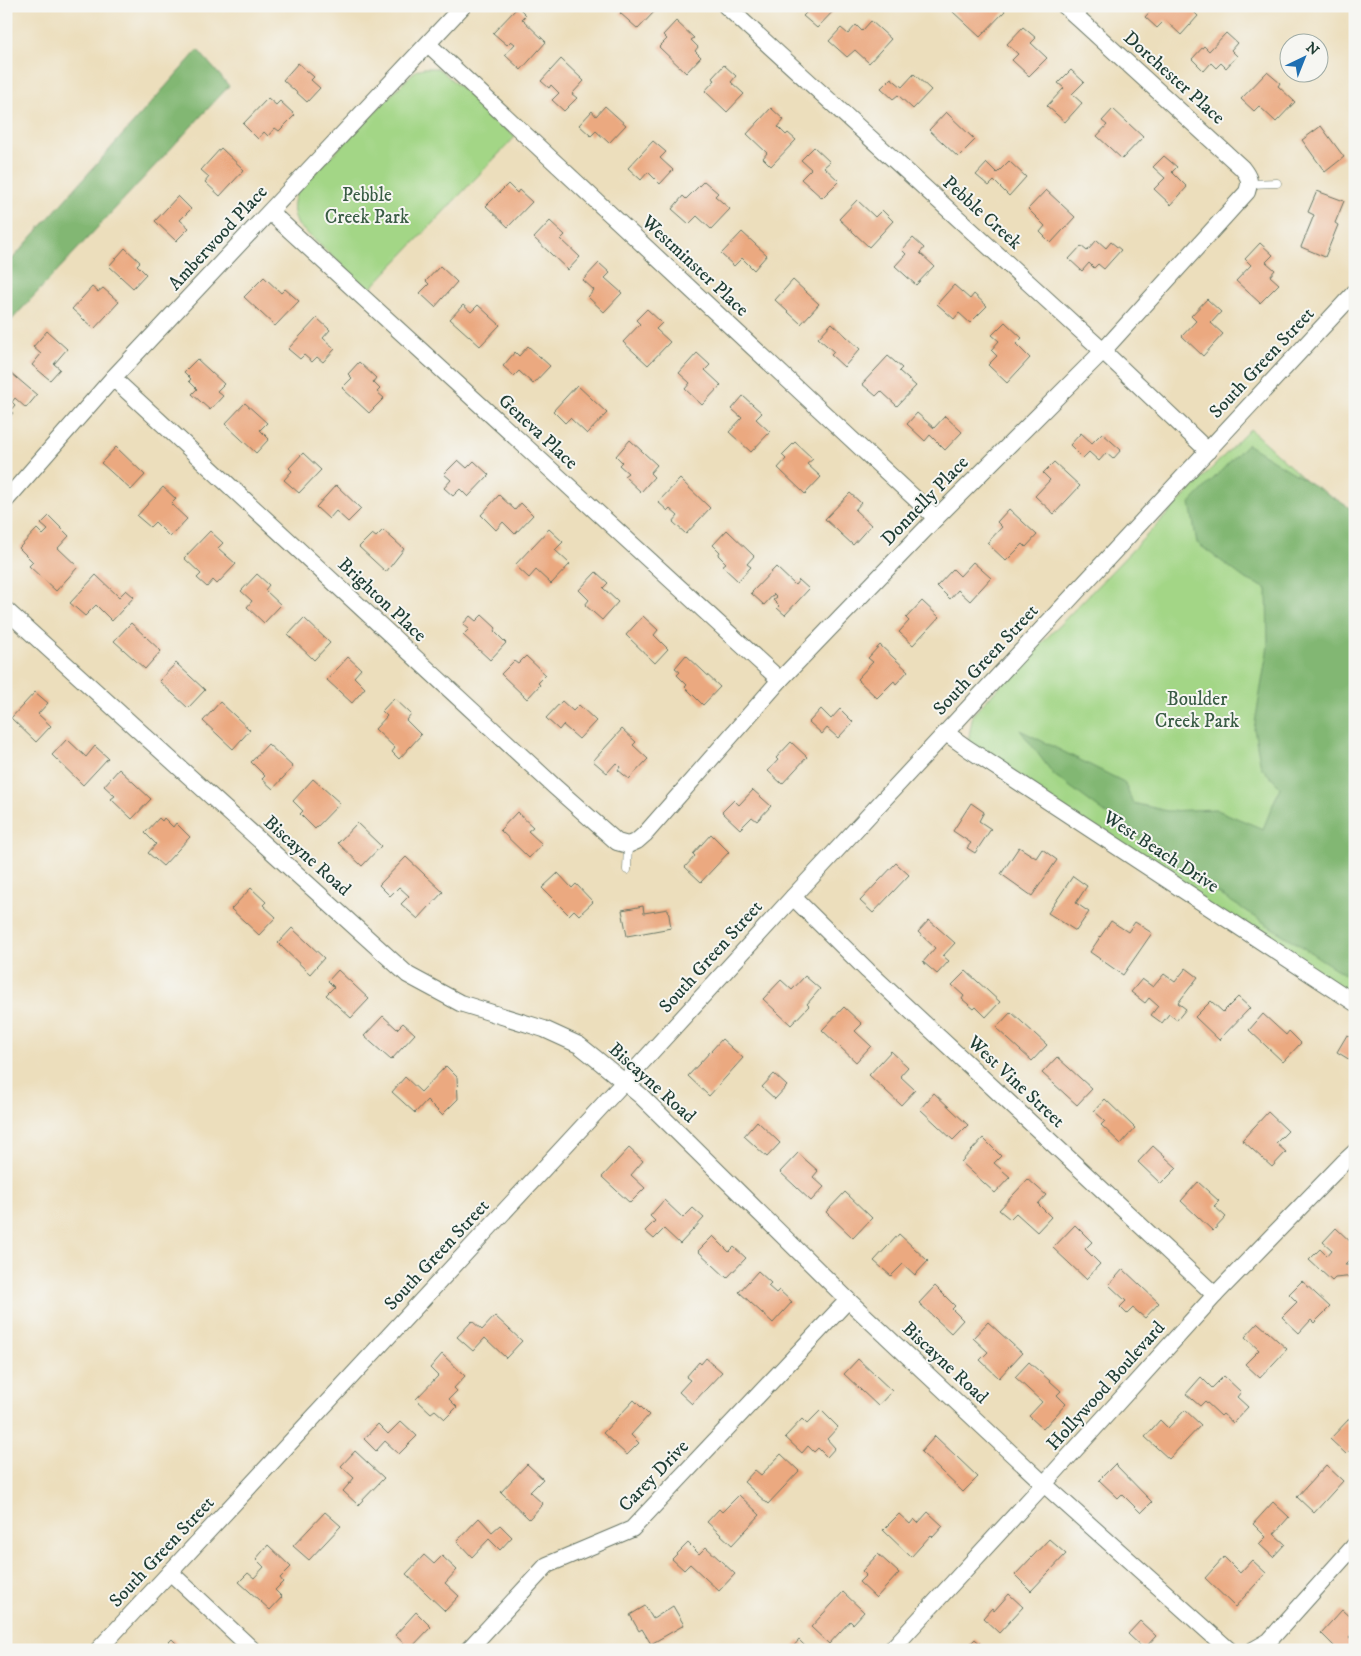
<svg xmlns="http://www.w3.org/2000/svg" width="1361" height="1656" font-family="'IM FELL DW Pica',serif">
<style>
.green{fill:#a3d686;stroke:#618a5d}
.forest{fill:#82b773;stroke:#507a54}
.building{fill:#eba980}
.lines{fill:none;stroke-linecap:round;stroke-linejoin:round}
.service-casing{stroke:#677564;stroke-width:9}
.minor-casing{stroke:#677564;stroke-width:18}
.service{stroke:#fff;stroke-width:8}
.minor{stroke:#fff;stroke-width:16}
.labels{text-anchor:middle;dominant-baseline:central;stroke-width:4;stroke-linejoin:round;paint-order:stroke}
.street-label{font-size:19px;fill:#1f3d34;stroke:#f6f6f2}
.park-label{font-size:19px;fill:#395c44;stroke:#f6f6f2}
</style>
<rect width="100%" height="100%" fill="#f6f6f2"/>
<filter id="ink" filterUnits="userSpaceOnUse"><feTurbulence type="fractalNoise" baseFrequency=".02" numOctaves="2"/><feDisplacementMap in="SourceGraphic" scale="10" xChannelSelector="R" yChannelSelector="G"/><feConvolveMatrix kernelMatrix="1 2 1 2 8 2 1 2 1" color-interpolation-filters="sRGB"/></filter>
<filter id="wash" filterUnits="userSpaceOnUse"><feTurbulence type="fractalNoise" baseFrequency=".0096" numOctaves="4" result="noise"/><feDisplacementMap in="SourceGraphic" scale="20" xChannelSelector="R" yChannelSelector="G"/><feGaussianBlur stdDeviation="1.12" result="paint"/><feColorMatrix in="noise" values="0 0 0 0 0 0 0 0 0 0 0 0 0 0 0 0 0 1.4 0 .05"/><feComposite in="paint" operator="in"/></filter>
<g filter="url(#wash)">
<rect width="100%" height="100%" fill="#ecdebc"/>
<!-- green -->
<g class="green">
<path d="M423,68H437L443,72L515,137L369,290L298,225C292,212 292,203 298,190L412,74L417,70Z"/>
<polygon points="1250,429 1355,526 1355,1003 967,748 973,714"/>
</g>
<!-- forest -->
<g class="forest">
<polygon points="198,50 229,86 6,326 6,266"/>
<polygon points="1247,444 1355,511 1355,981 1185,872 1054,775 1020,730 1124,782 1133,803 1167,811 1215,809 1263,829 1280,787 1261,767 1254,729 1268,646 1267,589 1244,578 1197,543 1190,503"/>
</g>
<g id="blocks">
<!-- building -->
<g class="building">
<polygon points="626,6 650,6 655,11 638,29 620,13"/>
<polygon points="805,6 838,6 817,28 803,16 809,10"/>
<polygon points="958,6 1001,6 1005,11 980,37 953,12"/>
<polygon points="1155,6 1188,6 1198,16 1181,35 1165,20 1157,28 1145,17"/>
<polygon points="518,7 526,15 522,19 546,42 521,70 505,55 515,44 511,41 507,45 493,33"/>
<polygon points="676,21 694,38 691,40 698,47 695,51 701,57 686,73 659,47 667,39 663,35"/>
<polygon points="871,21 891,39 869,63 855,50 847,57 829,41 841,28 848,34 856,25 862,31"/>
<polygon points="1023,27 1036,38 1031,43 1047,58 1029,76 1012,60 1018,54 1007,44"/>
<polygon points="1226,33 1237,43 1231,50 1237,56 1226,68 1221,63 1216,68 1211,63 1204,71 1192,59 1204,46 1209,51"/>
<polygon points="561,59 584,81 572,94 577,98 564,111 552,100 559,93 551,85 549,88 541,81"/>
<polygon points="298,63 314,77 311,80 320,88 307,102 283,80"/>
<polygon points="724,65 736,76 731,82 744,94 727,112 705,91 715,80 712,78"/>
<polygon points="1071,70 1084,82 1072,94 1082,103 1065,122 1047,106 1064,88 1058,83"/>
<polygon points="1267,72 1280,83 1278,86 1295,102 1276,122 1259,106 1254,111 1241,99"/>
<polygon points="914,74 931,90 913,109 898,95 893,99 881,88 891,78 902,87"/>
<polygon points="268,98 276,105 280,101 295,115 279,131 275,128 268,136 264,132 258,139 243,124"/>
<polygon points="605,106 626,125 609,143 596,131 591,136 579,125 592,111 596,116"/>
<polygon points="771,108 784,120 778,127 786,135 788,133 796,140 771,166 763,158 767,153 747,134"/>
<polygon points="1113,109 1143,137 1122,159 1097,136 1107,125 1102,121"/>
<polygon points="946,112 975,140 958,157 929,130"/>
<polygon points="1321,126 1344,157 1325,172 1302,140"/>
<polygon points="653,141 666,152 660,158 673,170 660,184 648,172 641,180 628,168"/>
<polygon points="814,147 830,162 824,167 839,181 822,198 801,179 811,169 801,160"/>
<polygon points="221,148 244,170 220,196 205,182 209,177 201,170"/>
<polygon points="1164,156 1177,167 1172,172 1187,187 1171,205 1154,189 1165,178 1153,167"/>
<polygon points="1009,161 1026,177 1009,196 994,181 989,186 976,175 987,163 997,173"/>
<polygon points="704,181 718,193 715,196 730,209 711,229 697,216 689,224 672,209 683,196 686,199"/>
<polygon points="508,184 517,193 519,190 532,202 508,227 486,206"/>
<polygon points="1046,190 1075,217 1051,243 1040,232 1045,226 1028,209"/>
<polygon points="1317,191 1344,201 1335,223 1338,225 1325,257 1301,247 1314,215 1308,212"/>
<polygon points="178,196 191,209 180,220 189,228 176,241 155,221"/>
<polygon points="857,200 875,217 882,210 893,221 869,247 839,219"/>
<polygon points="550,221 565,235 561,239 580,257 568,270 534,238"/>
<polygon points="742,232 767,255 754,270 742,258 734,266 721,254"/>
<polygon points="913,238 924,248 920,253 934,266 916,285 895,266 906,254 902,250"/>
<polygon points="1097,240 1106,248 1111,242 1121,250 1104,269 1098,264 1094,268 1089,263 1082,271 1069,259 1081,246 1087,251"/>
<polygon points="1260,243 1273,255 1266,262 1275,270 1270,276 1279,284 1260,303 1236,281 1251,265 1245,259"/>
<polygon points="125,248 140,262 137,265 146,274 133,288 109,266"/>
<polygon points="599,263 610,273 605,278 622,293 604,312 588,297 594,290 583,280"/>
<polygon points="440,266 457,282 435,307 420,293 429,284 426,281"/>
<polygon points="264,277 281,293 285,289 299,301 275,326 244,297"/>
<polygon points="793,280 819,304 801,324 775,300"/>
<polygon points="954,285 970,299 974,294 987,306 970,323 959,313 954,319 937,304"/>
<polygon points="92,287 98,292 103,288 119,302 94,329 72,309"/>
<polygon points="1207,299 1221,312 1211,323 1223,334 1203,356 1182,336 1196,321 1191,316"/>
<polygon points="463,305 471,312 478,305 500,325 480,346 450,319"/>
<polygon points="647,309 662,323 656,329 670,342 648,365 623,342 640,324 636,320"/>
<polygon points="317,318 330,330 323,338 335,349 323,362 317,357 312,362 304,355 300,359 288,349"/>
<polygon points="1005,322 1022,338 1016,344 1030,358 1007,383 988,365 997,356 991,350 999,341 992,335"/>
<polygon points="832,323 860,349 844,367 831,355 834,352 818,338"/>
<polygon points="47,331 67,349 54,364 60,369 50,380 32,365 41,354 33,347"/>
<polygon points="528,346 550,366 533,384 519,371 514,376 503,366 515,352 519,356"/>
<polygon points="697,353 710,365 705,370 721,385 702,405 685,389 690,383 679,373"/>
<polygon points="888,356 902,368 899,371 916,386 897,406 881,391 876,396 862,384"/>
<polygon points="197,359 224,384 217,391 223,396 210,410 192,394 197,389 189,381 191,379 184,372"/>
<polygon points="359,362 376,378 373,382 380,389 377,392 384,398 369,413 342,388 352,378 348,374"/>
<polygon points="10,372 37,395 26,408 15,398 12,402 15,405 10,411 13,413 6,421 6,376"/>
<polygon points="577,385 607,413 587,434 570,418 565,423 553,411"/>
<polygon points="743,396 762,413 756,419 770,432 751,452 729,432 742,418 732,409"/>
<polygon points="245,403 267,423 260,430 269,439 256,453 225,424"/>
<polygon points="917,413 934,428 945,416 962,432 945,450 930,435 925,441 907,424"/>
<polygon points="1081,433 1092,443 1102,433 1121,450 1113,459 1106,453 1099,461 1089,452 1083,458 1070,445"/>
<polygon points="630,440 657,465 650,473 654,477 641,492 624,476 628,473 619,465 622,462 616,456"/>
<polygon points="795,442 813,459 807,464 821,477 805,494 778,468 786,459 782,455"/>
<polygon points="116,447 145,475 131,490 101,463"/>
<polygon points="303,453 321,470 299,493 284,480 292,471 289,468"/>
<polygon points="458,460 467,468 474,461 489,475 468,497 460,489 453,496 444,488 451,480 444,474"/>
<polygon points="1054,462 1080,486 1054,514 1035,496 1050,480 1043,473"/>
<polygon points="680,479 710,508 686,534 673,522 678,516 670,509 668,511 658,502"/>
<polygon points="336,485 361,509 348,522 336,511 329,519 316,507"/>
<polygon points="163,487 176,499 171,504 187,519 170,537 155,522 150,527 137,516"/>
<polygon points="850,493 861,503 855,510 871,525 853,545 825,519"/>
<polygon points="499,495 515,510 521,503 533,515 515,534 503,522 496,530 481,515"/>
<polygon points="1009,509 1037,535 1026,547 1023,544 1006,561 987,543 1002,527 997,522"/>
<polygon points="49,516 69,536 58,548 78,567 56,591 29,566 33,562 19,548 37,529 43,535 48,530 41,524"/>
<polygon points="549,529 563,542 555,550 570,564 551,584 536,570 529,578 515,565"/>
<polygon points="383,530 404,549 386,572 359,547 372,534 376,537"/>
<polygon points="727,530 754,556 747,564 751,567 738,581 722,566 726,563 718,555 720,552 713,545"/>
<polygon points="210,531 223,543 218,548 236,564 217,584 213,580 207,587 197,578 201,574 184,558"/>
<polygon points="973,562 991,578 970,601 958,590 950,599 937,586 953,569 960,576"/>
<polygon points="776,567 795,585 799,580 809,589 785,615 777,608 779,606 773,600 777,597 774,594 764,605 751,593"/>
<polygon points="596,572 608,583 603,588 618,602 602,620 585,605 589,600 579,590"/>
<polygon points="257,574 269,585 265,590 281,605 264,623 247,607 252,601 241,591"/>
<polygon points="96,575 119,597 126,590 134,597 112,621 96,605 85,616 70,603"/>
<polygon points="922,601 939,617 913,645 899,632 909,621 906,618"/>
<polygon points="482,615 496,628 494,631 506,643 490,660 463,635 469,629 463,624 470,616 476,621"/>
<polygon points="643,616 658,630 654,635 668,649 655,663 626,635"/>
<polygon points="304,618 330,643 314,660 288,635"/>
<polygon points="131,623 161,651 145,669 114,641"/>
<polygon points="880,645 908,671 896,684 894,681 877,698 857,679 873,662 868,658"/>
<polygon points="686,655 720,687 703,705 685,687 687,685 677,675 680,672 675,668"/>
<polygon points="526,656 546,675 538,683 540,685 527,699 501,674 514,661 518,664"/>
<polygon points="348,657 361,669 354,677 365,688 352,703 327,680"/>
<polygon points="176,663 205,690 188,708 159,681"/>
<polygon points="35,692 48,703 38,714 51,726 36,742 11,718"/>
<polygon points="394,698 411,714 406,720 421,735 399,759 392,752 395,748 375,729 387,716 382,711"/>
<polygon points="562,701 573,711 579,705 596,721 579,739 563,725 559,730 546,718"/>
<polygon points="220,702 250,730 233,749 203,721"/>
<polygon points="821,709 831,719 840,709 853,722 838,738 827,728 822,734 809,722"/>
<polygon points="622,729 636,742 633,745 648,759 629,779 618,770 620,767 616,763 607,773 593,761"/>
<polygon points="67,739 86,757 95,746 108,758 83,785 52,755"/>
<polygon points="791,742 807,757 782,784 768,771 778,760 776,758"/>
<polygon points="268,744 293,767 273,789 262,779 265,776 251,762"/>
<polygon points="119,769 151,799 132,819 111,799 115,796 104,786"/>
<polygon points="313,779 340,803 315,829 300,814 303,811 293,801"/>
<polygon points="753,790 771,806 757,821 752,817 740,829 722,812 734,800 739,805"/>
<polygon points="971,803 984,812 979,821 991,829 975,853 967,848 971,843 953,831"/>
<polygon points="517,812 533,827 528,831 542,844 529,858 500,830"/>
<polygon points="159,818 162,821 164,818 173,827 176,823 190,837 163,866 148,853 156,844 145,833"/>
<polygon points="357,823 381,846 362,866 338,843"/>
<polygon points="711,834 729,852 701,882 685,867 695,856 693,854"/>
<polygon points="1019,847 1036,858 1042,849 1057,860 1032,896 1001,874"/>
<polygon points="406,857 443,892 418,919 401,904 409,896 399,887 390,896 379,885"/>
<polygon points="896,863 909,875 873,913 860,901"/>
<polygon points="558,873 572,888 576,884 593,902 579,915 574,910 569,915 542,888"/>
<polygon points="1073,876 1087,886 1076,903 1089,912 1076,931 1048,913"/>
<polygon points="251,888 266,902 263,905 276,917 259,935 231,909"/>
<polygon points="643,906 644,913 668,909 671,928 627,936 622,910"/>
<polygon points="929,920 955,943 943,956 949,961 937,974 923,962 935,948 918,932"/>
<polygon points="1111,921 1128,932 1135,922 1152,933 1123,975 1090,952"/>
<polygon points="292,928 324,958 310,974 278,943"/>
<polygon points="1186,968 1198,977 1178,1003 1186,1009 1177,1020 1169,1014 1162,1023 1151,1015 1158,1006 1149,998 1145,1003 1131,992 1142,979 1153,987 1164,974 1175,982"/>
<polygon points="338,970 369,999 351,1018 326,995 334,987 328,981"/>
<polygon points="966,971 1000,1002 986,1017 976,1007 974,1009 962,999 964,996 952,985"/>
<polygon points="805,976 820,989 807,1004 809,1006 791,1025 763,999 781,980 792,990"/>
<polygon points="1238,997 1250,1008 1219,1040 1195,1017 1211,1001 1223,1012"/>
<polygon points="844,1007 862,1024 855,1031 871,1046 856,1062 822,1030"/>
<polygon points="1011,1012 1047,1045 1032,1061 996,1028"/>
<polygon points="1263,1014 1286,1035 1289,1031 1301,1043 1283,1062 1249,1030"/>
<polygon points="383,1016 397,1029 403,1023 415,1034 391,1060 364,1036"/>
<polygon points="1347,1035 1355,1040 1355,1063 1337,1052"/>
<polygon points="722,1039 743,1058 709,1096 688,1076"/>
<polygon points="891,1051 908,1067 900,1076 915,1090 901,1105 869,1075"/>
<polygon points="1057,1057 1092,1089 1077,1105 1042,1073"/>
<polygon points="446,1066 457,1077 458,1099 442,1115 427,1100 415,1113 392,1092 405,1077 421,1092"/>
<polygon points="774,1074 787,1086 775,1099 762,1087"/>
<polygon points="934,1093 968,1125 953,1140 920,1109"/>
<polygon points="1105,1099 1135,1128 1121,1144 1101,1125 1105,1121 1094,1111"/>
<polygon points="1268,1112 1288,1131 1276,1143 1286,1152 1272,1167 1242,1140"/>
<polygon points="757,1121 780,1143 767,1157 744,1136"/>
<polygon points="983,1138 1001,1156 994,1163 1010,1177 995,1193 961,1162"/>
<polygon points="1153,1146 1177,1168 1161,1184 1138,1162"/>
<polygon points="629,1148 643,1161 631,1175 645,1188 630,1203 602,1177"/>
<polygon points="798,1153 818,1171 813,1177 824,1187 811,1201 780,1172"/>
<polygon points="1028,1179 1046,1195 1038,1204 1051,1217 1037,1232 1016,1213 1010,1219 999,1210"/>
<polygon points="1198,1182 1219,1201 1214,1206 1226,1217 1213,1231 1181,1201"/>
<polygon points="845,1192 872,1218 853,1238 826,1212"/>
<polygon points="664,1200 683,1218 693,1208 704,1218 680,1244 664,1229 654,1239 645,1231 655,1221 650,1216"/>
<polygon points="1075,1225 1092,1242 1085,1249 1100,1264 1086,1279 1053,1248"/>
<polygon points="1336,1228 1355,1246 1355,1255 1345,1265 1355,1265 1355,1276 1335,1278 1332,1281 1309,1260 1320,1249 1327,1256 1332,1250 1323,1242"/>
<polygon points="899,1234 928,1261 915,1275 903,1264 891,1276 874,1261"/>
<polygon points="713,1236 729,1252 734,1247 746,1258 727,1278 698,1251"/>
<polygon points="1123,1269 1159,1303 1145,1318 1133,1308 1127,1314 1120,1307 1126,1301 1109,1285"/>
<polygon points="758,1271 771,1283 768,1286 776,1293 779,1290 792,1302 773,1323 739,1292"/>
<polygon points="1302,1281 1330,1307 1314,1323 1311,1320 1299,1333 1282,1317 1297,1302 1289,1294"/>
<polygon points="935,1286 955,1306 952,1309 963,1320 951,1333 919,1303"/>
<polygon points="495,1316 522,1341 506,1358 485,1338 473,1351 457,1337 472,1321 482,1330"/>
<polygon points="988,1322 1022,1353 999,1378 980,1360 988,1352 973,1338"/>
<polygon points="1258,1323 1287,1349 1260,1378 1245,1364 1259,1350 1245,1337"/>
<polygon points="442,1354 465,1376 454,1388 457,1391 449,1399 457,1407 445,1419 435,1410 431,1413 416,1399 438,1376 430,1368"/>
<polygon points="706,1358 722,1372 692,1404 679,1392 690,1380 686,1377 699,1362 701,1364"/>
<polygon points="858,1359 892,1391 878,1406 844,1374"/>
<polygon points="1029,1362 1061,1391 1057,1395 1066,1404 1043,1429 1029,1416 1042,1402 1015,1377"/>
<polygon points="1224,1376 1241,1392 1237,1397 1248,1407 1233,1423 1223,1414 1221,1416 1205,1401 1200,1406 1186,1394 1201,1377 1212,1388"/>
<polygon points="634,1400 649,1415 631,1435 639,1443 627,1455 603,1433"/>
<polygon points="821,1410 838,1427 827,1439 835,1448 827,1457 818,1448 814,1452 808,1446 802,1453 785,1437 802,1419 807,1424"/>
<polygon points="1185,1410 1201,1425 1169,1459 1145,1437 1160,1420 1168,1428"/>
<polygon points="1350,1418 1355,1422 1355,1445 1346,1454 1330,1439"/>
<polygon points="401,1421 417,1436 399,1454 385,1441 376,1451 364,1439 378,1424 388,1434"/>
<polygon points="935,1436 978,1477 963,1492 921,1452"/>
<polygon points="355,1451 384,1478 358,1505 343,1491 354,1478 341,1466"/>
<polygon points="781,1454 799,1471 768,1504 744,1482 755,1470 761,1475"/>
<polygon points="527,1464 543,1479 530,1492 543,1504 529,1519 501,1492"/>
<polygon points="1115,1464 1152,1502 1141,1513 1122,1494 1118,1498 1099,1480"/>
<polygon points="1326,1465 1343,1481 1314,1513 1297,1497"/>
<polygon points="739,1495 760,1515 732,1545 707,1522 719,1509 722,1512"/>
<polygon points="1273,1502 1289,1517 1274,1534 1285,1544 1273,1557 1259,1544 1266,1537 1253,1524"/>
<polygon points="325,1512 341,1526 309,1560 293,1546"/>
<polygon points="928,1512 943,1526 933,1537 931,1535 911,1557 883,1530 899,1514 910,1524 914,1519 918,1523"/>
<polygon points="479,1518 492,1532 500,1525 512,1537 500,1550 489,1539 472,1557 457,1541"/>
<polygon points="1049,1539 1066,1554 1031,1591 1015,1575"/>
<polygon points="688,1543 699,1554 706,1547 735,1574 719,1591 690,1564 684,1570 672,1559"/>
<polygon points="268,1545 291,1567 280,1578 283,1582 275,1590 282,1597 270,1610 239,1582 248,1573 254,1578 264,1567 256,1559"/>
<polygon points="878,1554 899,1573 876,1598 859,1582 866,1575 862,1571"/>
<polygon points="424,1555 434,1564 442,1556 457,1570 445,1583 459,1596 445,1611 406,1574"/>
<polygon points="1224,1557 1240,1573 1252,1560 1266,1573 1235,1607 1205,1578"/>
<polygon points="843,1592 864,1612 853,1624 850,1621 829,1644 811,1627"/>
<polygon points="1009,1594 1023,1607 999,1633 983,1618 992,1608 994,1611"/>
<polygon points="645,1606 653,1619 673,1606 684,1625 651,1644 642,1629 639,1631 630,1615"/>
<polygon points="1342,1610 1355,1622 1355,1631 1349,1637 1355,1643 1355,1650 1338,1650 1321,1633"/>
<polygon points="416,1612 431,1627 410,1649 395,1635"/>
<polygon points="1140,1621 1156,1636 1144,1649 1128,1634"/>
<polygon points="172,1639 183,1650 161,1650"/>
<polygon points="975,1639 987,1650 964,1650"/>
<polygon points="799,1640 809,1650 790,1650"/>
</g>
</g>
</g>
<g filter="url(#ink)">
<use href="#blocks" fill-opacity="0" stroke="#677564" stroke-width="1"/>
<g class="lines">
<!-- service casing -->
<g class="service-casing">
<g id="service">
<polyline points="1250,184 1277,183"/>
<polyline points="627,870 628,845"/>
</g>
</g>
<!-- minor casing -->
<g class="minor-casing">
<g id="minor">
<polyline points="726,6 1103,351 1208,451"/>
<polyline points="428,44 936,518"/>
<polyline points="270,212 780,680"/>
<path d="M113,378L555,787L617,842L628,845L637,841L645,834L780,680L936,518L1103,351L1247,192C1251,181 1249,177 1242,168L1065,6"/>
<polyline points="6,500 113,378 463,6"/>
<polyline points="6,610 408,975 460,1003 544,1029 579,1045 594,1057 641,1096 848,1300 1044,1484 1229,1650"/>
<polyline points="946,733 967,748 1355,1003"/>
<polyline points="793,897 868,971 1215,1295"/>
<polyline points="170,1572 253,1650"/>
<polyline points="98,1650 624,1082 793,897 1355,292"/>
<polyline points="468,1650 547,1565 632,1529 848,1300"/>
<polyline points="891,1650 1044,1484 1215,1295 1343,1163 1355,1152"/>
<polyline points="1253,1650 1269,1641 1355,1545"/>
</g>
</g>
<!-- service -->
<use href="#service" class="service"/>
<!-- minor -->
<use href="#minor" class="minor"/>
</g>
</g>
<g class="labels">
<!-- street labels -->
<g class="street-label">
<text transform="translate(1174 78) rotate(42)">Dorchester Place</text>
<text transform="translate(982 213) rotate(42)">Pebble Creek</text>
<text transform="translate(218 238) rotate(-47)">Amberwood Place</text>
<text transform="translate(695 266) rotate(43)">Westminster Place</text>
<text transform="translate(1262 363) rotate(-47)">South Green Street</text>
<text transform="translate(538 432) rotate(43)">Geneva Place</text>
<text transform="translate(925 501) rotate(-46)">Donnelly Place</text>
<text transform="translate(382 600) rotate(43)">Brighton Place</text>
<text transform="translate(986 660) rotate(-47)">South Green Street</text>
<text transform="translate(1161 852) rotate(33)">West Beach Drive</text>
<text transform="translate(307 856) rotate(42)">Biscayne Road</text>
<text transform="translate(711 957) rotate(-48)">South Green Street</text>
<text transform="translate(1016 1082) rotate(43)">West Vine Street</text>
<text transform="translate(652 1083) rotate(42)">Biscayne Road</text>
<text transform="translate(437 1255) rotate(-47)">South Green Street</text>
<text transform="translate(945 1363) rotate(43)">Biscayne Road</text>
<text transform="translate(1106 1386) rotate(-48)">Hollywood Boulevard</text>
<text transform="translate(654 1476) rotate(-46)">Carey Drive</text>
<text transform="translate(162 1552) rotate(-47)">South Green Street</text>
</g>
<!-- park labels -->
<g class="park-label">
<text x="367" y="195">Pebble<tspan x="367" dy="22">Creek Park</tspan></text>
<text x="1197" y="699">Boulder<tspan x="1197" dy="22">Creek Park</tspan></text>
</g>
</g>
<!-- margin -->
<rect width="1361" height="1656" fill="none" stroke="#f6f6f2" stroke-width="25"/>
<!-- north arrow -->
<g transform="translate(1304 58) rotate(43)"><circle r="24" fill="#f6f6f2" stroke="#a0aca6"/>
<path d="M0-4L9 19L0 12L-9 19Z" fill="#1f6fb2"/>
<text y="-8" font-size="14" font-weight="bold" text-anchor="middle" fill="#1f3d34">N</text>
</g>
</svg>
